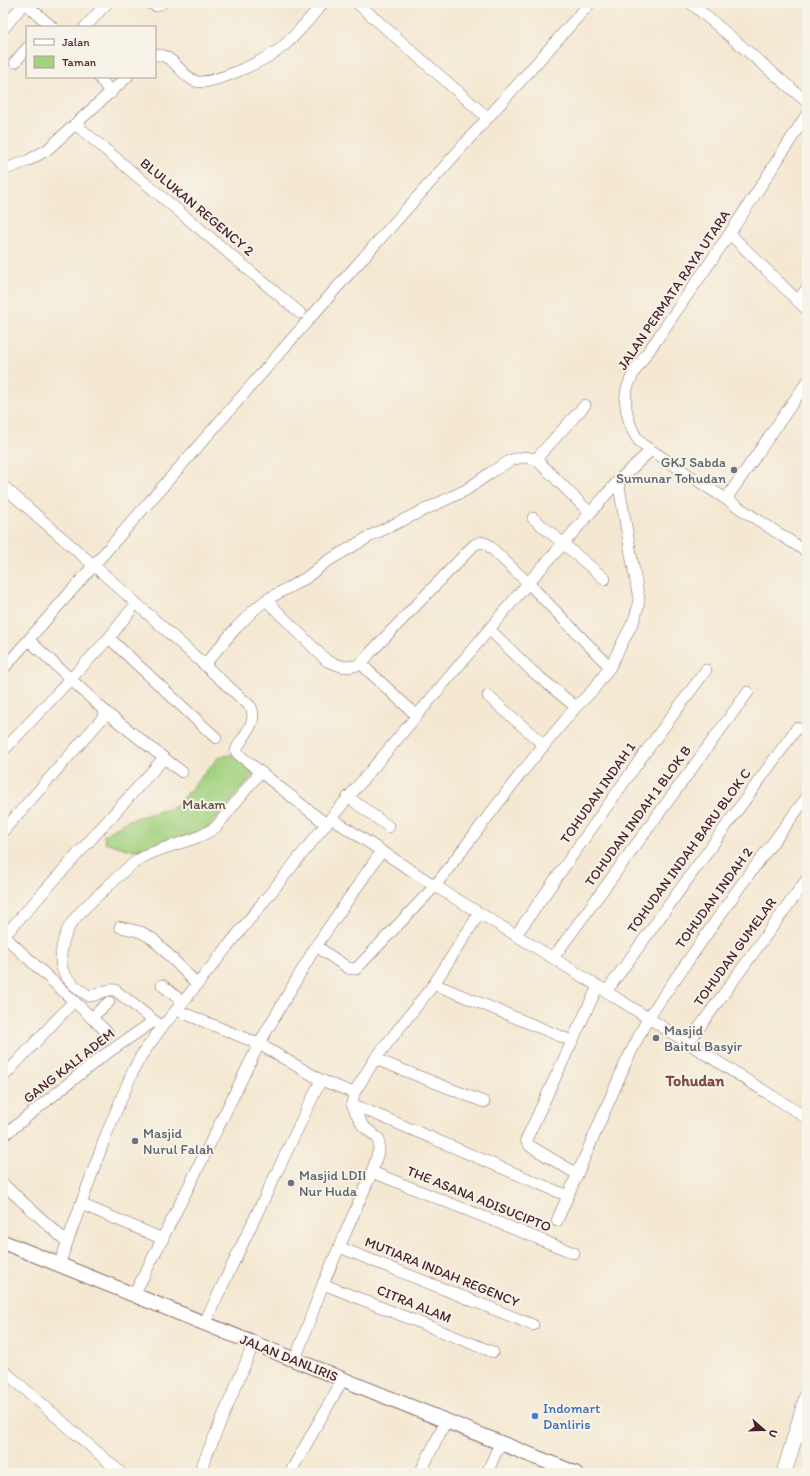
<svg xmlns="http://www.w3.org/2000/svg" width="810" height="1476" font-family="Itim,sans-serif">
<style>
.green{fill:#a3d280;stroke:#767856}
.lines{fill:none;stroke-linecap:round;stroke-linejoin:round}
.minor-casing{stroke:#866565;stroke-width:12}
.tertiary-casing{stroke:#866565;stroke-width:16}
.secondary-casing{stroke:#866565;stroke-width:16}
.minor{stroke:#fff;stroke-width:11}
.tertiary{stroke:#fff;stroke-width:14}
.secondary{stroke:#fff;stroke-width:15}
.worship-dot{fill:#6b7280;stroke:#f7f3e8;stroke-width:1.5}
.shop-dot{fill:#3f7fe0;stroke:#f7f3e8;stroke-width:1.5}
.labels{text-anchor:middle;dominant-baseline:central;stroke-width:4;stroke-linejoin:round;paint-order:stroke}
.street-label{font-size:14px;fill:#4a1f2b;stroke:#f7f3e8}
.worship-label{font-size:14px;fill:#5b616d;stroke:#f7f3e8;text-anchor:start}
.park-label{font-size:14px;fill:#604c40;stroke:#f7f3e8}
.shop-label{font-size:14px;fill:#366cbe;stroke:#f7f3e8;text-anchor:start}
.quarter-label{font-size:16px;font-weight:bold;fill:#824947;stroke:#f7f3e8}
</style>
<rect width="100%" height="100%" fill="#f7f3e8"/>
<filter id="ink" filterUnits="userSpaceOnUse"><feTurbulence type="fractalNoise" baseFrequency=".025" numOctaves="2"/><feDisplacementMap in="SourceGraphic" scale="8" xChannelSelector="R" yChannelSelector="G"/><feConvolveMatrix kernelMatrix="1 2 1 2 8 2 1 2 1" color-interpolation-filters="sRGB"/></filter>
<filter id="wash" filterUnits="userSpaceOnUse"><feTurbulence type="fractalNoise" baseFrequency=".012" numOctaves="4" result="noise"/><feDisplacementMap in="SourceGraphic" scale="16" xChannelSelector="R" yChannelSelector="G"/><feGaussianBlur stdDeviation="0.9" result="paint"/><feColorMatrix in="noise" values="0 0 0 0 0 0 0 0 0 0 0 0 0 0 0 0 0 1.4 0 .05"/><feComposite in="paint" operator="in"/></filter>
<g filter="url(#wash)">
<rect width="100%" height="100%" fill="#f4e8d2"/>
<!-- green -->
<polygon class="green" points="235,754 254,774 209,827 181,838 138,850 127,849 105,842 104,835 129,820 175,807 219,757"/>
</g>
<g filter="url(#ink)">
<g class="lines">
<!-- minor casing -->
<g class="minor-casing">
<g id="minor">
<polyline points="25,3 52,27"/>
<polyline points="149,3 156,6 162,3"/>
<polyline points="357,3 488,118"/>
<polyline points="691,3 807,102"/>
<polyline points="85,27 107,3"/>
<polyline points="4,28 24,3"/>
<path d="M155,55C173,53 180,75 195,81C210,87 268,59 281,48C297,35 310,18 323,3"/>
<polyline points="15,62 27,48"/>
<polyline points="99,77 111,93"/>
<path d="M807,114C772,169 737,224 700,277C685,298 670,320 655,342C645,356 632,372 627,389C622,405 631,435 643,445L807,552"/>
<polyline points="75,124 300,313"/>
<polyline points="3,170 27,161 47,150 127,77"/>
<polyline points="730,234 807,310"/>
<polyline points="798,301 807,288"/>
<polyline points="536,459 585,405"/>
<polyline points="618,481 639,599 638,607 634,620 610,667 593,690 576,707 522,772 435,886 553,958 807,1118"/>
<path d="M3,486L116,585L251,707C258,722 244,735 237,748L236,751L238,754L326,824"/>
<polyline points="726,499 807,382"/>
<polyline points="533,518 605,579"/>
<polyline points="266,600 327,661 344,667 354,666 361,664 371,652 474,545 481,542 487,544 528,583 610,667"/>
<polyline points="489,629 532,671 576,707"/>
<polyline points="109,638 216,738"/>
<polyline points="205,664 236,628 254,610 266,600 306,578 326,562 372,535 466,490 490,473 511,460 524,457 536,459 590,513"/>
<polyline points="361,664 416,715"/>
<polyline points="3,669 347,276 590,3"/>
<polyline points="488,696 544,745"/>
<polyline points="3,751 109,638 131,610"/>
<polyline points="164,758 182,772"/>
<polyline points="348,797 389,827"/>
<polyline points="3,831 107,713"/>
<polyline points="120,927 141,932 153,939 197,984"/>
<polyline points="3,935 108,1033"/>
<polyline points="516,935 644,754 706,670"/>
<polyline points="4,936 164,758 107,713 33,644"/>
<polyline points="316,946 348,968 353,969 356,969 435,886 331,818"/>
<polyline points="553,958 748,692"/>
<polyline points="434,984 572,1041"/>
<polyline points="162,985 183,1002"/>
<polyline points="606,992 797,728"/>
<polyline points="176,1010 259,1044 321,1080 354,1093"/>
<polyline points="91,1018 109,1002"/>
<path d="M162,1027L115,990C105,988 99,996 89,996C80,991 65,979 62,968C59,956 63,938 69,927C78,912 93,900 105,889C116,878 127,867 140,859C163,844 193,844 216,827L260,772"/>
<polyline points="688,1043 807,879"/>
<polyline points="375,1059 484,1102"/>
<polyline points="3,1077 74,1001"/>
<polyline points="352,1104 568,1196"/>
<polyline points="3,1136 100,1058 154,1021"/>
<polyline points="372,1172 574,1253"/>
<polyline points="577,1174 530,1146 526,1140 598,986"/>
<polyline points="3,1184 67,1242"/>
<polyline points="81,1204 163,1239"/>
<polyline points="557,1221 626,1062 648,1018 741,885 807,797"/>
<polyline points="339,1247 533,1325"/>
<polyline points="59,1265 106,1135 133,1071 141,1056 162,1027 183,1002 326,824 528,583 563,544 618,481 650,451"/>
<polyline points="323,1284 493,1352"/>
<polyline points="134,1295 195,1174 259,1044 316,946 381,852"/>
<polyline points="204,1324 321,1080"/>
<polyline points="295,1360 323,1284 372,1172 379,1149 379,1139 363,1126 355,1111 352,1104 354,1093 375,1059 434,984 479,914"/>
<polyline points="3,1370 121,1473"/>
<polyline points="796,1433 807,1440"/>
<polyline points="199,1473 254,1343"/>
<polyline points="290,1473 343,1379"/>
<polyline points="420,1473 446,1421"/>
<polyline points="487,1473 500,1443"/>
</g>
</g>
<!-- tertiary casing -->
<g class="tertiary-casing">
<polyline id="tertiary" points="3,1242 575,1473"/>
</g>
<!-- secondary casing -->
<g class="secondary-casing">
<polyline id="secondary" points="784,1473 807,1396"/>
</g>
<!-- minor -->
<use href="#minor" class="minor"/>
<!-- tertiary -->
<use href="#tertiary" class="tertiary"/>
<!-- secondary -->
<use href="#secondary" class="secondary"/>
</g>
</g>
<!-- markers -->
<g class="worship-dot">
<circle cx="734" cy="470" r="4"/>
<circle cx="656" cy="1038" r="4"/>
<circle cx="135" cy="1141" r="4"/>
<circle cx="291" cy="1183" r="4"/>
</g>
<circle class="shop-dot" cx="535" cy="1416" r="4"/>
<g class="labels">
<!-- street labels -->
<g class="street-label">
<text transform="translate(197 207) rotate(40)">BLULUKAN REGENCY 2</text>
<text transform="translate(674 290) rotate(-56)">JALAN PERMATA RAYA UTARA</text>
<text transform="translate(598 793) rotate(-55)">TOHUDAN INDAH 1</text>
<text transform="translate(638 816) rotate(-54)">TOHUDAN INDAH 1 BLOK B</text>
<text transform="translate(689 851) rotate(-54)">TOHUDAN INDAH BARU BLOK C</text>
<text transform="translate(714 898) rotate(-54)">TOHUDAN INDAH 2</text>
<text transform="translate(735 952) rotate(-54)">TOHUDAN GUMELAR</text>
<text transform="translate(69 1066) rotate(-38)">GANG KALI ADEM</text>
<text transform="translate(479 1199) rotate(22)">THE ASANA ADISUCIPTO</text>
<text transform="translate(442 1272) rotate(22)">MUTIARA INDAH REGENCY</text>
<text transform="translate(414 1304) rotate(22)">CITRA ALAM</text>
<text transform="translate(289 1358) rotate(22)">JALAN DANLIRIS</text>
</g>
<!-- worship labels -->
<g class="worship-label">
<text x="726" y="462" text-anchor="end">GKJ Sabda<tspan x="726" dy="16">Sumunar Tohudan</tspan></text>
<text x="664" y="1030">Masjid<tspan x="664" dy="16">Baitul Basyir</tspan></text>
<text x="143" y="1133">Masjid<tspan x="143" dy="16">Nurul Falah</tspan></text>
<text x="299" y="1175">Masjid LDII<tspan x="299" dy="16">Nur Huda</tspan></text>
</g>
<!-- park labels -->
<g class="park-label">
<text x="204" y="804">Makam</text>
</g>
<!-- shop labels -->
<g class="shop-label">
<text x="543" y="1408">Indomart<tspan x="543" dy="16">Danliris</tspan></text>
</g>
<!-- quarter labels -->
<g class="quarter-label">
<text x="695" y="1080">Tohudan</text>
</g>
</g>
<!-- margin -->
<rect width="810" height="1476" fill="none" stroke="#f7f3e8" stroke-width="16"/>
<!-- legend -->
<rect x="26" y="26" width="130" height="52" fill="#f7f3e8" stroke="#b29e9c"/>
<rect x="34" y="39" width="20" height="6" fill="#ffffff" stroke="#b29e9c"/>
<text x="62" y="46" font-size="12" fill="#4a1f2b">Jalan</text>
<rect x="34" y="56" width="20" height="12" fill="#a3d280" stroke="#b29e9c"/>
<text x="62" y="66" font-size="12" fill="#4a1f2b">Taman</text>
<!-- north arrow -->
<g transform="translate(764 1430) rotate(110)" stroke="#f7f3e8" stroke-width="3" paint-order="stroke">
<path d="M0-3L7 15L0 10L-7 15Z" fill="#4a1f2b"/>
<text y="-6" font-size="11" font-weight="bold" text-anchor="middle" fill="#4a1f2b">U</text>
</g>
</svg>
